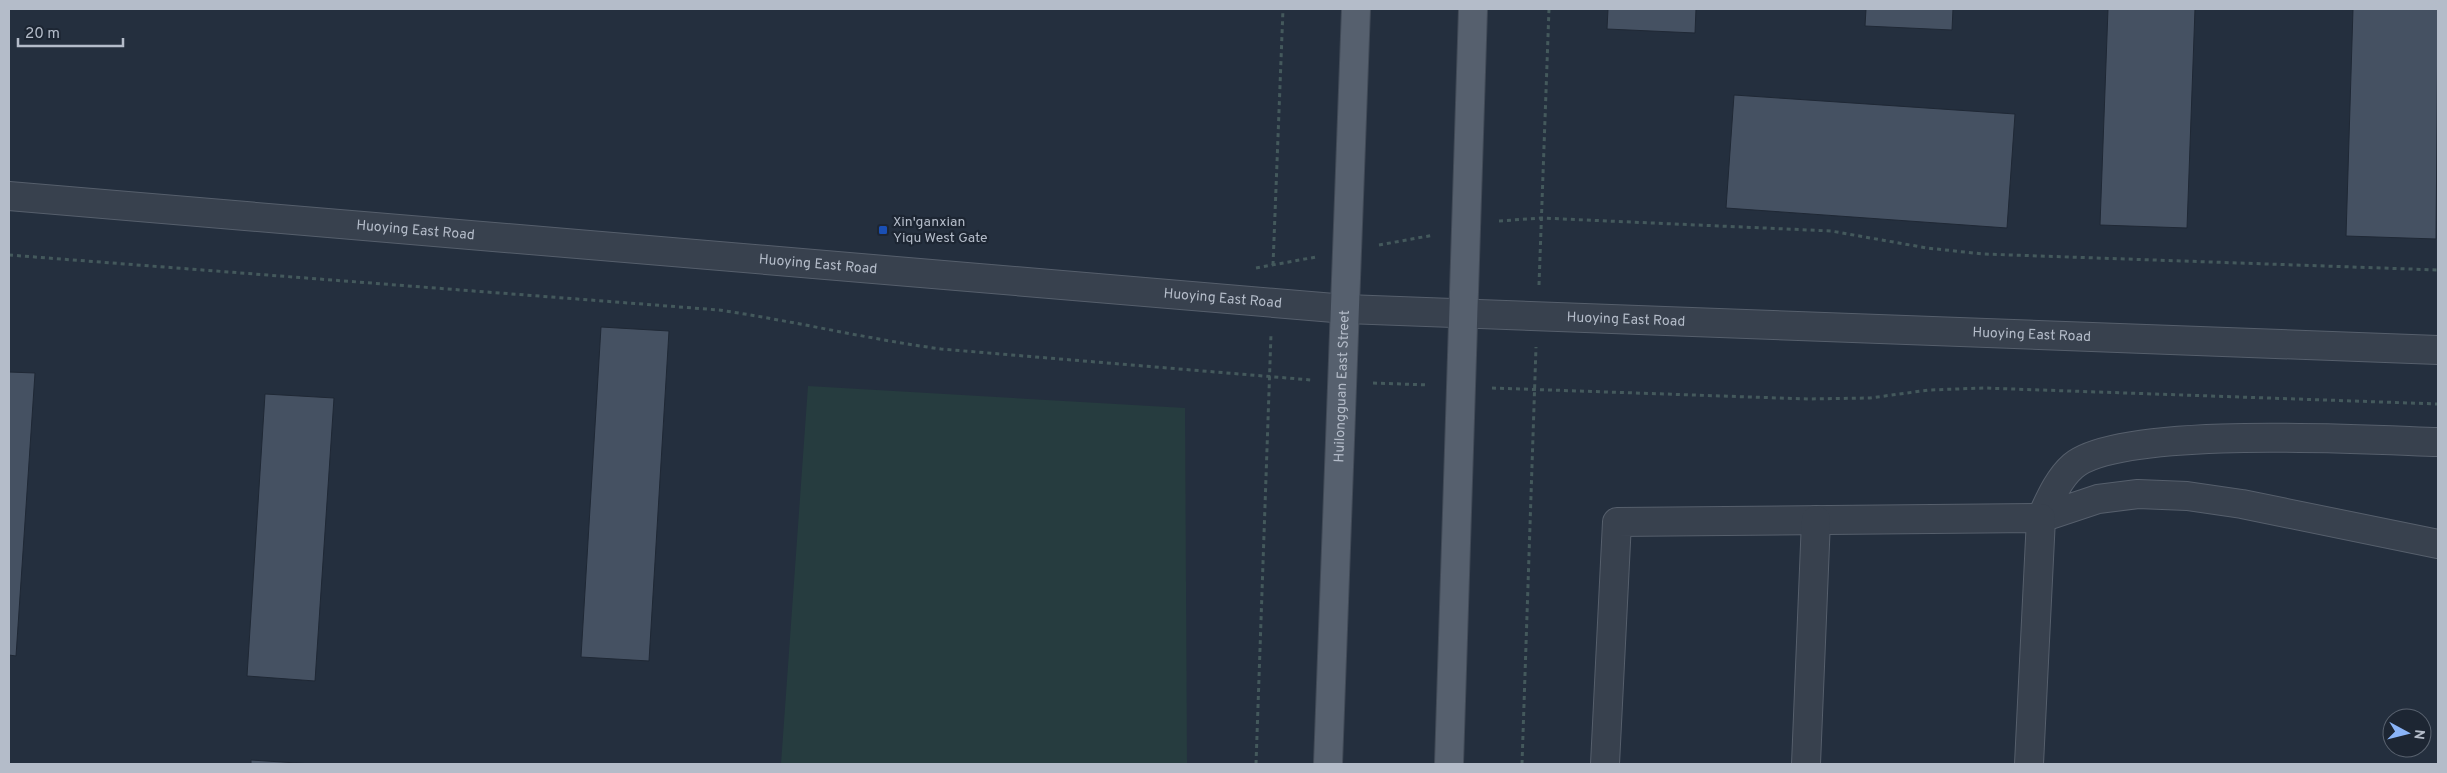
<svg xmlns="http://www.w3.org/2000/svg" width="2447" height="773" font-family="Overpass,sans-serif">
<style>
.green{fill:#263c3f}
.building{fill:#455162;stroke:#1f2835}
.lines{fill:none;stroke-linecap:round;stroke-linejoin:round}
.minor-casing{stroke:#565f6c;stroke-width:30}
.major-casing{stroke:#414a57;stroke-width:30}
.path{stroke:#44595c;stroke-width:3;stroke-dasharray:4 4;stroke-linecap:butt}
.minor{stroke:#38414e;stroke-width:28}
.major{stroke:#56606e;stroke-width:28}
.transit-dot{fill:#1a4fb4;stroke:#1d2633;stroke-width:2}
.labels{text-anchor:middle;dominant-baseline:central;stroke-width:4.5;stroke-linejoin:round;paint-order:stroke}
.poi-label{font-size:14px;fill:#b4bcc9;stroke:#1d2633;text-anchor:start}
.street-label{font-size:14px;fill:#b4bcc9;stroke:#1d2633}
</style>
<rect width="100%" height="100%" fill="#242f3e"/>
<!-- green -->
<polygon class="green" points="808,386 1185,408 1187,764 781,764"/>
<!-- building -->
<g class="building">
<polygon points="1608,9 1696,9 1695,33 1607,29"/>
<polygon points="1866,9 1953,9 1952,30 1865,26"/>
<polygon points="2108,9 2195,9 2187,228 2100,225"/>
<polygon points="2353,9 2438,9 2436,239 2346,236"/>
<polygon points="1734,95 2015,114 2007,228 1726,208"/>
<polygon points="601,327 669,331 649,661 581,657"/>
<polygon points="9,372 35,373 16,656 9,655"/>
<polygon points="265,394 334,398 315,681 247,676"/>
<polygon points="251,760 312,764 251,764"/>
</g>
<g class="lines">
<!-- minor casing -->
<g class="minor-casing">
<g id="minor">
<path id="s1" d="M9,196L1346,309L2438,350"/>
<path d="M2438,442C2369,440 2120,425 2073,466C2058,479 2049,501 2041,518L2098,499L2138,494L2187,496L2242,504L2438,544"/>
<polyline points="1605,764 1617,522 2041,518 2029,764"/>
<polyline points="1806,764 1816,520"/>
</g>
</g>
<!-- major casing -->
<g class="major-casing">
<g id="major">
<path id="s2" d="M1328,764L1356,9"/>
<polyline points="1449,764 1473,9"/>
</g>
</g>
<!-- path -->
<g class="path">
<polyline points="1499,221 1541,218 1831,231 1927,248 1983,254 2438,270"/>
<polyline points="1379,245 1434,235"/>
<path d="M9,255L719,310C794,321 867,339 941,349L1311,380"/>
<polyline points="1273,265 1283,9"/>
<polyline points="1256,268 1316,257"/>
<polyline points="1539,285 1549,9"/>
<polyline points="1373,383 1429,385"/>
<polyline points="1492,388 1808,399 1870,398 1929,390 1984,388 2438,404"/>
<polyline points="1256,764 1271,334"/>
<polyline points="1522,764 1536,347"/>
</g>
<!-- minor -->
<use href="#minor" class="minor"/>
<!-- major -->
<use href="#major" class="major"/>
</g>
<!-- markers -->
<rect class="transit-dot" x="878" y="225" width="10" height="10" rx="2.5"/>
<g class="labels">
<!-- poi labels -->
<g class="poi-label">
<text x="893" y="222">Xin'ganxian<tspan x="893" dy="16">Yiqu West Gate</tspan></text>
</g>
<!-- street labels -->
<g class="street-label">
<text stroke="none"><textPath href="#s1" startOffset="408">Huoying East Road</textPath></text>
<text stroke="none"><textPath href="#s1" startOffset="812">Huoying East Road</textPath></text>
<text stroke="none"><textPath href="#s1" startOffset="1218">Huoying East Road</textPath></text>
<text stroke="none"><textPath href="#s1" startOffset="1622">Huoying East Road</textPath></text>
<text stroke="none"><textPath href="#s1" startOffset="2028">Huoying East Road</textPath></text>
<text stroke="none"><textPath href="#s2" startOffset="378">Huilongguan East Street</textPath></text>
</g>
</g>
<!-- border -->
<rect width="2447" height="773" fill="none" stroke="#b4bcc9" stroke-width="20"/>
<!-- north arrow -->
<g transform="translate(2407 733) rotate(97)"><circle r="24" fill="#1d2633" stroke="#59626f"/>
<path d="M0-4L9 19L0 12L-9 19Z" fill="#8ab4f8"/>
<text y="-8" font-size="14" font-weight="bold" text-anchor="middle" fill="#b4bcc9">N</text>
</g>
<!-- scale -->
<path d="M18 38v8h105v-8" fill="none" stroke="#b4bcc9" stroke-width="2.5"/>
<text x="25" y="38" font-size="15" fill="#b4bcc9" stroke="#1d2633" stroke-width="4" paint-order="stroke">20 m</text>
</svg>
